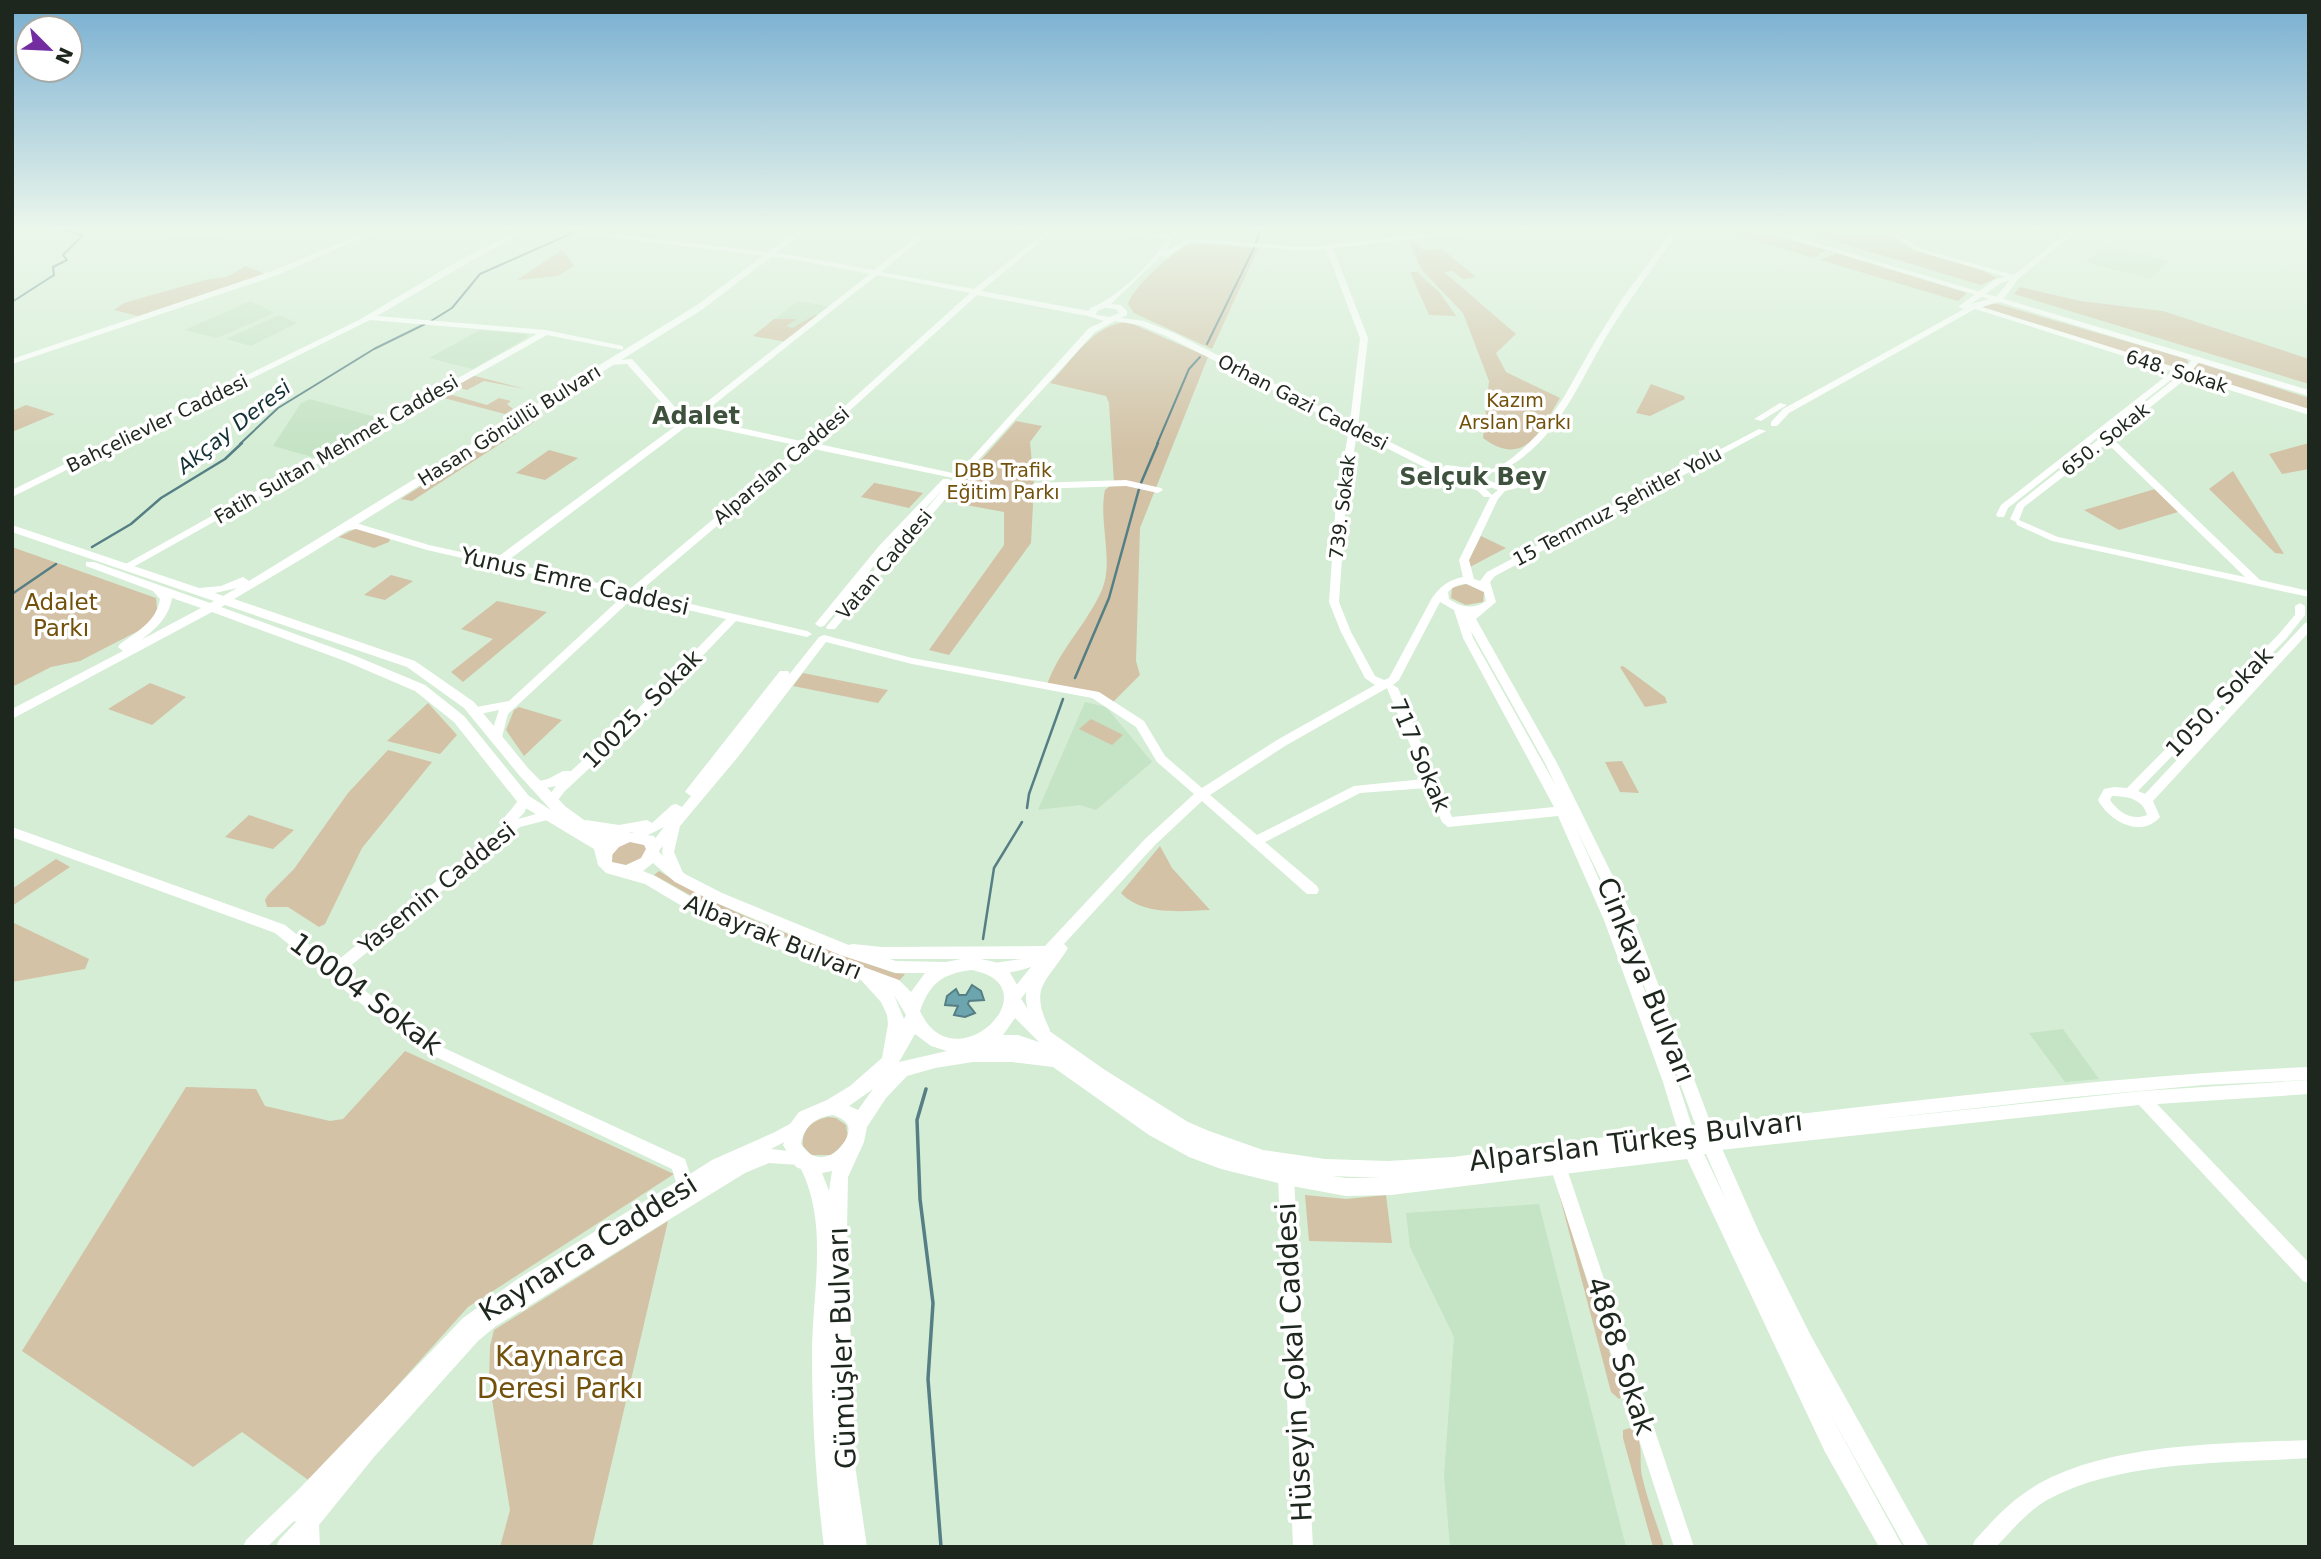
<svg xmlns="http://www.w3.org/2000/svg" width="2321" height="1559" font-family="'DejaVu Sans',sans-serif">
<style>
.built{fill:#c5e3c5}
.green{fill:#d3c2a6}
.water{fill:#6da5af;stroke:#557f84;stroke-width:2}
.lines{fill:none;stroke-linecap:round;stroke-linejoin:round}
.stream-far2{stroke:#557f84;stroke-width:2}
.stream-far1{stroke:#557f84;stroke-width:2.5}
.stream{stroke:#557f84;stroke-width:3.5}
.secondary{fill:#fff;fill-rule:evenodd}
.primary{fill:#fff;fill-rule:evenodd}
.labels{text-anchor:middle;dominant-baseline:central;stroke-width:7;stroke-linejoin:round;paint-order:stroke}
.far-street-label{font-size:19px;fill:#1e271e;stroke:#fff}
.far-park-label{font-size:19px;fill:#72510b;stroke:#fff}
.far-water-label{font-size:21px;font-style:italic;fill:#133035;stroke:#fff}
.street-label{font-size:23px;fill:#1e271e;stroke:#fff}
.park-label{font-size:23px;fill:#72510b;stroke:#fff}
.far-district-label{font-size:24px;font-weight:bold;fill:#3d513d;stroke:#fff}
.near-street-label{font-size:28px;fill:#1e271e;stroke:#fff}
.near-park-label{font-size:28px;fill:#72510b;stroke:#fff}
</style>
<rect width="100%" height="100%" fill="#d5edd5"/>
<!-- built -->
<g class="built">
<polygon points="2107,245 2169,261 2150,279 2085,262"/>
<polygon points="251,301 274,313 217,338 184,330"/>
<polygon points="798,301 830,307 787,342 753,336"/>
<polygon points="279,315 297,323 251,346 226,339"/>
<polygon points="480,330 526,334 528,337 473,369 429,358"/>
<polygon points="310,399 383,419 316,458 273,446 301,403"/>
<polygon points="1085,702 1106,707 1152,762 1096,810 1080,805 1038,810"/>
<polygon points="2063,1029 2099,1079 2065,1082 2029,1033"/>
<polygon points="1539,1204 1626,1547 1450,1547 1444,1476 1454,1337 1410,1247 1406,1213"/>
</g>
<!-- green -->
<g class="green">
<polygon points="1723,231 1757,231 1826,250 1814,258"/>
<polygon points="1801,231 1829,231 1860,238 1888,233 1913,250 1982,270 1997,278 1981,285"/>
<path d="M1409,241L1424,250L1442,249L1476,277L1463,279L1452,271L1444,272L1516,334L1496,353L1506,372L1560,398C1540,431 1525,469 1483,438L1489,381L1463,313L1421,269Z"/>
<path d="M1207,243L1258,249L1212,349L1134,313L1128,304C1130,291 1171,253 1184,247C1191,245 1199,244 1207,243Z"/>
<polygon points="562,250 574,266 558,276 517,280"/>
<polygon points="1836,253 1967,293 1958,301 1820,260"/>
<polygon points="246,266 265,274 138,316 114,310 124,303 205,280 227,277"/>
<polygon points="1410,272 1417,272 1440,293 1456,316 1429,315"/>
<polygon points="2020,287 2080,301 2163,311 2309,359 2309,384 2014,294"/>
<polygon points="1994,303 2187,359 2188,363 2175,368 1982,307"/>
<polygon points="815,315 819,316 787,342 753,336 774,319 797,319 786,326 792,328"/>
<path d="M1128,322L1208,357L1140,528L1136,661L1140,675L1111,704L1095,695L1047,685C1059,650 1086,625 1101,592C1115,562 1098,523 1105,490L1114,483L1109,403L1106,396L1050,383C1074,359 1093,324 1128,322Z"/>
<polygon points="2199,363 2309,398 2309,410 2199,376 2192,369"/>
<polygon points="471,375 525,389 484,381 467,390 460,388 449,394 487,405 499,398 511,401 507,404 513,409 505,414 436,396"/>
<polygon points="1651,384 1684,396 1685,399 1650,416 1636,413"/>
<polygon points="26,405 55,414 12,432 12,411"/>
<polygon points="530,416 540,418 412,501 401,499"/>
<polygon points="1016,421 1042,426 1030,442 1034,485 1031,543 949,655 929,650 1004,545 1004,512 944,501"/>
<polygon points="2309,443 2309,469 2282,474 2269,454"/>
<polygon points="549,450 578,458 545,480 516,473"/>
<polygon points="2233,471 2284,554 2275,553 2209,489"/>
<polygon points="875,482 875,483 923,493 909,508 861,497"/>
<polygon points="2155,489 2178,512 2119,530 2084,510"/>
<polygon points="357,528 390,538 389,542 374,548 339,537"/>
<polygon points="1481,536 1506,548 1468,568 1467,564"/>
<polygon points="12,547 156,598 157,609 152,620 140,630 80,661 51,667 12,687"/>
<polygon points="391,575 413,581 385,600 364,595"/>
<polygon points="1466,584 1484,592 1483,602 1466,605 1451,598 1452,588"/>
<polygon points="497,601 547,612 463,682 451,672 493,639 461,629"/>
<polygon points="1623,666 1665,697 1667,703 1645,707 1620,667"/>
<polygon points="803,673 888,690 878,703 793,686"/>
<polygon points="150,683 186,697 152,725 108,709"/>
<polygon points="428,703 457,735 440,754 387,741"/>
<polygon points="519,707 562,720 524,756 506,730 514,710"/>
<polygon points="1091,719 1123,735 1112,745 1079,729"/>
<polygon points="388,750 432,762 362,848 325,924 319,927 288,907 267,907 265,900 268,895 294,869 348,793"/>
<polygon points="1622,761 1639,793 1620,792 1605,762"/>
<polygon points="249,815 294,830 273,849 225,837"/>
<polygon points="629,841 641,841 647,847 646,856 626,867 612,863 613,850"/>
<path d="M1160,846L1172,868L1210,910C1182,911 1143,916 1121,893Z"/>
<polygon points="56,859 70,867 12,906 12,889"/>
<path d="M659,871C732,917 814,944 894,973L905,974L899,981L717,910L654,875Z"/>
<polygon points="12,922 89,959 85,969 12,982"/>
<polygon points="405,1051 674,1174 468,1307 311,1482 242,1432 193,1467 22,1351 186,1087 256,1089 265,1106 330,1121 343,1119"/>
<path d="M828,1117L836,1118L846,1125L848,1138L833,1155H811L803,1146C801,1129 813,1120 828,1117Z"/>
<polygon points="1557,1186 1623,1395 1619,1399 1611,1392"/>
<polygon points="1386,1195 1392,1243 1309,1241 1305,1195 1346,1199"/>
<polygon points="668,1221 592,1547 500,1547 510,1510 489,1381 490,1346 494,1330"/>
<path d="M1630,1428C1646,1440 1638,1460 1642,1476C1647,1500 1657,1523 1664,1547H1653L1623,1438V1430Z"/>
</g>
<!-- water -->
<polygon class="water" points="972,985 981,991 984,1000 969,1001 968,1004 975,1013 965,1017 954,1015 958,1006 945,1005 947,996 956,989 959,995 966,995"/>
<g class="lines">
<!-- stream-far2 -->
<g class="stream-far2">
<polyline points="1256,243 1260,231"/>
<polyline points="12,302 54,275 53,267 67,260 63,255 83,235 64,231"/>
<polyline points="431,321 452,308 480,274 577,231"/>
<polyline points="1207,344 1254,248"/>
<polyline points="240,444 278,408 374,349 425,324"/>
<polyline points="1157,444 1189,369 1200,357"/>
</g>
<!-- stream-far1 -->
<g class="stream-far1">
<polyline points="1141,483 1158,443"/>
<polyline points="92,547 131,524 161,498 225,459 242,443"/>
<polyline points="12,594 56,564"/>
<polyline points="1075,678 1109,598 1139,489"/>
<polyline points="1027,808 1029,794 1063,699"/>
<polyline points="983,939 994,868 1022,822"/>
</g>
<!-- stream -->
<polyline class="stream" points="926,1089 917,1120 920,1199 933,1303 928,1379 941,1547"/>
<!-- secondary -->
<g class="secondary">
<polygon points="12,231 19,231 12,235"/>
<polygon points="160,231 239,231 236,233 200,236 163,233"/>
<polygon points="370,231 378,231 275,276 12,364 12,359 269,272"/>
<polygon points="518,231 526,231 464,265 377,316 546,330 623,346 623,350 547,335 128,570 124,569 124,565 537,334 370,320 12,497 12,490 359,320 458,261"/>
<path d="M571,231H589L792,255L874,270L924,231H931L881,272L974,289L1047,231H1054L981,291L1089,311L1090,308C1116,299 1153,263 1166,239L1129,233L1126,231L1167,235L1173,231H1181L1174,235V238L1165,251L1188,239L1308,247L1451,231H1470L1467,233L1333,248L1368,338L1358,426L1442,468L1446,465C1457,466 1483,471 1492,469C1507,466 1530,442 1541,431L1564,397L1595,342L1622,299L1672,231H1678C1657,264 1632,295 1611,329C1580,378 1559,441 1504,469L1519,473L1524,483L1517,488L1505,491L1498,499L1469,560L1474,579L1480,581L1487,572L1759,429L1766,431L1495,576L1490,582L1496,602L1476,619L1557,763L1632,915L1711,1124C1910,1102 2109,1076 2309,1067V1080L2203,1085L2064,1098L1870,1120L2142,1091L2309,1080V1094L2157,1104L2309,1263V1283L2303,1281L2139,1105L1711,1151L1705,1149L1703,1144L1706,1139L1700,1137L1698,1132L1618,915L1575,826C1621,926 1662,1028 1694,1133L1692,1138L1686,1140L1680,1138L1663,1082L1604,920L1558,816L1448,827L1442,822L1427,788L1360,793L1265,842L1317,886L1319,890L1317,894H1307L1202,801L1155,845L1064,944L1068,948C1047,983 1028,986 1050,1030L1048,1034L1043,1036L1038,1034C1031,1020 1025,1009 1026,992C1021,999 1017,1005 1008,1002L1006,998L1031,967C1018,971 1001,976 987,972L985,968L987,964L1022,959H882L848,953L846,949L848,945L853,944L882,947L1045,946L1145,839L1194,794L1157,762L1136,727L1092,698L912,664L826,642L737,758L680,826L674,852L683,873L681,876H671L662,852L663,846C658,851 656,855 648,852L647,849L664,827L636,841L631,839L630,836L633,832L619,835L582,828L580,825L582,822L586,820L619,825L647,820L652,823L672,805L676,804L682,807L691,796L685,792L687,789L780,671H788L790,674L788,676L819,637L824,635L912,658L1099,692L1144,721L1165,756L1202,788L1277,740L1375,685L1365,678L1341,632L1329,602L1336,501L1349,429L1168,337L1139,325L1115,321L1095,332L980,458L835,629H827L826,627L945,487L887,550L824,626L820,627L815,624L879,546L943,479H949L951,481L953,478L809,448L639,592L807,631L812,634L807,637L736,621L640,721L565,791L555,804H547L545,801L556,786L535,790L529,786L531,783L548,779L563,771H571L632,715L726,619L634,597L508,714L502,737L496,741L490,737L499,710L475,715L469,711L471,708L509,701L624,595L427,550L356,529L343,531L338,528L340,526L356,523L429,545L497,560L499,556L685,419L669,411L627,364L609,365H606V361L632,359L675,407L690,415L870,274L792,259L574,233ZM1190,242L1308,251L1326,249L1360,338L1350,422L1174,333L1144,321L1121,318L1127,315V311L1121,305L1111,304L1161,256L1167,257ZM877,275L970,293L805,442L697,418ZM977,295L1088,316L1104,321L1089,328L957,474L814,443ZM1105,308L1116,309L1119,313L1110,317L1096,315L1097,311ZM691,423L800,446L629,590L506,562ZM1357,433L1418,464L1478,491L1484,497H1490L1459,560L1463,577C1448,580 1440,587 1432,598L1389,678L1384,680L1375,676L1351,632L1339,602L1346,501ZM1448,471L1489,474L1493,472L1512,477L1514,482C1499,490 1489,477 1475,477V481L1498,490L1492,495L1484,487ZM1467,584L1484,592L1486,601C1473,610 1461,607 1449,599L1448,592C1454,586 1459,584 1467,584ZM1440,602L1454,610L1463,638L1554,807L1452,817L1398,688L1393,685L1399,680ZM1471,631L1545,763L1556,786L1473,638ZM1387,688L1424,779L1354,786L1257,835L1210,795L1285,746Z"/>
<path d="M1885,231H1892L1922,249L2014,275L2069,231H2076L2018,279L2002,301L1982,307L2184,370L2194,357H2200L2201,359L2191,372L2309,409V415L2188,377L2112,438L2260,580L2309,591V597L2052,541L2017,525L2016,522L2010,519L2017,504L2181,374L1975,309L1789,413L1777,426H1771V422L1783,409L1964,309L1958,307L1995,279L2006,277L1918,251ZM2009,281L1996,297L1971,304L2001,283ZM2107,443L2245,577L2058,537L2019,520L2024,507Z"/>
<polygon points="2170,373 2177,375 2008,508 2004,517 1998,517 1996,515 2001,505"/>
<polygon points="1780,403 1787,405 1761,421 1754,419"/>
<polygon points="1126,480 1161,488 1163,490 1158,493 1126,486 1035,489 1030,486 1035,483"/>
<path d="M2300,603L2305,606V615L2286,639L2138,791L2145,794L2305,623L2309,622V632L2153,801L2160,817C2141,839 2109,821 2098,800L2104,789L2114,787L2127,788L2278,635L2295,615V606ZM2112,796C2127,796 2143,799 2147,815C2132,821 2119,813 2110,800Z"/>
<path d="M524,796L530,800L524,813L518,819L547,811L553,816L551,819L520,827L343,972L374,998L444,1048L685,1159L690,1174L712,1160L775,1132L797,1120L803,1122L805,1127L803,1132L771,1149L805,1153L807,1158L805,1163L799,1165L769,1163L745,1173L496,1326L478,1341L374,1457L319,1525L320,1547H276L279,1540L296,1522L294,1521L267,1547H243L246,1540L298,1490L463,1318L519,1278L676,1182L672,1169L434,1056L364,1006L275,933L12,837V827L285,925L333,964L504,827L500,823C507,813 513,809 520,797Z"/>
<polygon points="1558,1159 1564,1161 1566,1166 1694,1547 1674,1547 1550,1166 1552,1161"/>
<polygon points="1286,1170 1292,1172 1294,1177 1313,1547 1293,1547 1278,1177 1280,1172"/>
<path d="M2309,1440V1458C2229,1463 2118,1460 2047,1500C2027,1512 2012,1530 1996,1547H1972L1975,1540C1991,1523 2006,1505 2026,1492C2098,1442 2224,1444 2309,1440Z"/>
</g>
<!-- primary -->
<g class="primary">
<path d="M796,231H805L703,309L310,554L234,599L415,661L474,702L528,768L566,807L587,822L607,830L654,836L660,849L659,852L685,874L722,893L851,946L896,961L946,962L971,957L995,962L1009,971L1020,990V997L1030,1013L1045,1028L1105,1070L1188,1122L1209,1131L1263,1150L1325,1159L1388,1161L1453,1157L1706,1124L1712,1126L1759,1232L1811,1336L1929,1547H1905L1829,1412L1903,1547H1879L1825,1452L1687,1159L1391,1195L1346,1196L1286,1185L1221,1169L1189,1157L1149,1135L1053,1067L1012,1062H973L935,1068L907,1076L886,1098L867,1127L864,1142L848,1177L847,1229L855,1465L867,1547H824C816,1483 812,1419 812,1354C812,1294 829,1225 801,1169L796,1167L783,1145L790,1124L799,1112L827,1100L850,1086L882,1058L888,1024L887,1015L881,1002L861,980L712,924L645,884L606,873L598,865L594,849L519,804L454,722L415,691L345,661L212,612L12,719V709L123,651L118,647L120,644C137,632 157,621 160,599L153,591L86,566V562H94L210,603L214,601L12,532V525L199,588L221,586L243,577L249,581L697,305ZM237,588L223,596L215,593ZM172,598L201,608L141,640C156,629 169,617 172,598ZM225,605L407,667L464,708L519,775L551,810L529,796L464,716L425,685L353,655L221,607ZM630,842L644,845L646,849L641,858L626,865L612,862V855L619,847ZM653,863L675,882L712,901L840,955L896,973H925L911,992L899,980L724,916L655,876L643,871ZM971,970C1056,985 954,1087 920,1011C930,983 942,974 971,970ZM894,995L906,1015L904,1019ZM1015,1018L1039,1042L1018,1035H1003ZM915,1034L931,1046L947,1051L899,1062ZM873,1089L858,1110L849,1106ZM833,1115C838,1117 844,1119 847,1124C856,1137 823,1178 801,1144C804,1126 816,1117 833,1115ZM1704,1154H1706L1727,1202ZM832,1171L829,1191L822,1173ZM1332,1176L1382,1178H1346Z"/>
<polygon points="1765,231 1776,231 2309,390 2309,396"/>
</g>
</g>
<!-- sky -->
<linearGradient id="sky" x2="0" y2="1"><stop stop-color="#77aed1"/><stop offset="0.51" stop-color="#ecf7ec"/><stop offset="1" stop-color="#ecf7ec" stop-opacity="0"/></linearGradient>
<rect width="2321" height="449" fill="url(#sky)"/>
<g class="labels">
<!-- far-street labels -->
<g class="far-street-label">
<text transform="translate(2177 371) rotate(17)">648. Sokak</text>
<text transform="translate(1303 402) rotate(27)">Orhan Gazi Caddesi</text>
<text transform="translate(157 423) rotate(-26)">Bahçelievler Caddesi</text>
<text transform="translate(509 425) rotate(-32)">Hasan Gönüllü Bulvarı</text>
<text transform="translate(2105 439) rotate(-38)">650. Sokak</text>
<text transform="translate(336 449) rotate(-30)">Fatih Sultan Mehmet Caddesi</text>
<text transform="translate(781 465) rotate(-40)">Alparslan Caddesi</text>
<text transform="translate(1617 506) rotate(-28)">15 Temmuz Şehitler Yolu</text>
<text transform="translate(1342 507) rotate(-83)">739. Sokak</text>
<text transform="translate(884 564) rotate(-50)">Vatan Caddesi</text>
</g>
<!-- far-park labels -->
<g class="far-park-label">
<text x="1515" y="400">Kazım<tspan x="1515" dy="22">Arslan Parkı</tspan></text>
<text x="1003" y="470">DBB Trafik<tspan x="1003" dy="22">Eğitim Parkı</tspan></text>
</g>
<!-- far-water labels -->
<g class="far-water-label">
<text transform="translate(234 427) rotate(-38)">Akçay Deresi</text>
</g>
<!-- street labels -->
<g class="street-label">
<text transform="translate(575 581) rotate(13)">Yunus Emre Caddesi</text>
<text transform="translate(2219 702) rotate(-46)">1050. Sokak</text>
<text transform="translate(642 709) rotate(-45)">10025. Sokak</text>
<text transform="translate(1420 755) rotate(67)">717 Sokak</text>
<text transform="translate(437 888) rotate(-39)">Yasemin Caddesi</text>
<text transform="translate(773 937) rotate(22)">Albayrak Bulvarı</text>
</g>
<!-- park labels -->
<g class="park-label">
<text x="61" y="602">Adalet<tspan x="61" dy="26">Parkı</tspan></text>
</g>
<!-- far-district labels -->
<g class="far-district-label">
<text x="696" y="416">Adalet</text>
<text x="1473" y="477">Selçuk Bey</text>
</g>
<!-- near-street labels -->
<g class="near-street-label">
<text transform="translate(1646 980) rotate(68)">Cinkaya Bulvarı</text>
<text transform="translate(366 994) rotate(37)">10004 Sokak</text>
<text transform="translate(1636 1141) rotate(-7)">Alparslan Türkeş Bulvarı</text>
<text transform="translate(588 1248) rotate(-32)">Kaynarca Caddesi</text>
<text transform="translate(842 1348) rotate(-92)">Gümüşler Bulvarı</text>
<text transform="translate(1621 1356) rotate(72)">4868 Sokak</text>
<text transform="translate(1294 1362) rotate(-93)">Hüseyin Çokal Caddesi</text>
</g>
<!-- near-park labels -->
<g class="near-park-label">
<text x="560" y="1356">Kaynarca<tspan x="560" dy="32">Deresi Parkı</tspan></text>
</g>
</g>
<!-- border -->
<rect width="2321" height="1559" fill="none" stroke="#1e271e" stroke-width="28"/>
<!-- north arrow -->
<g transform="translate(49 49) rotate(114)"><circle r="33" fill="#ffffff" stroke="#a5a9a5" stroke-width="2"/>
<path d="M0-5L12 26L0 18L-12 26Z" fill="#732da1"/>
<text y="-10" font-size="19" font-weight="bold" text-anchor="middle" fill="#1e271e">N</text>
</g>
</svg>
